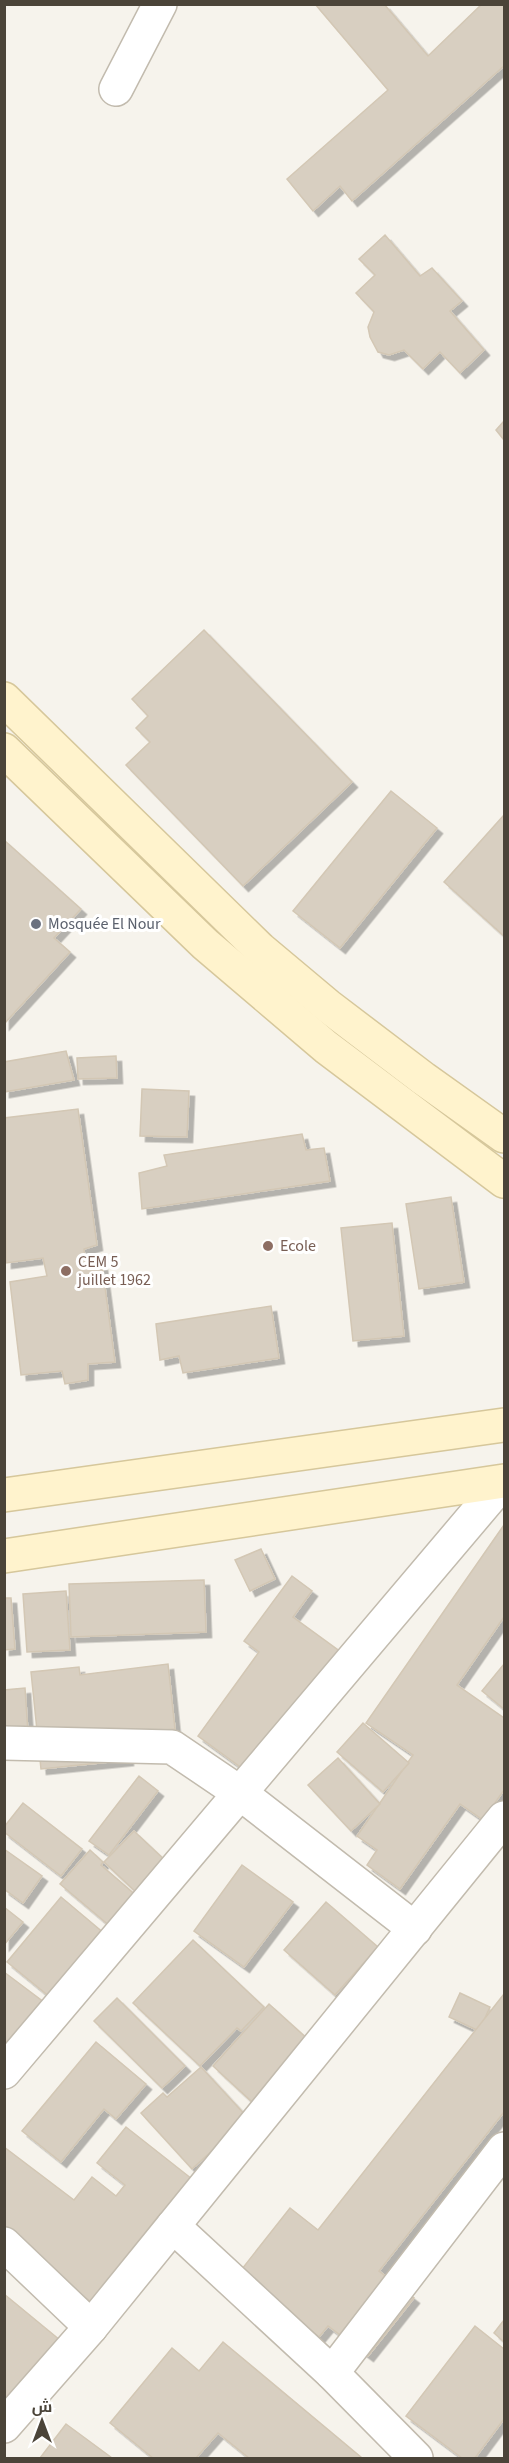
<svg xmlns="http://www.w3.org/2000/svg" width="509" height="2463" font-family="'Source Sans 3',Cairo,sans-serif">
<style>
.building{fill:#d8cfc1;stroke:#d3c7b4;stroke-width:1.5;filter:url(#shadow)}
.lines{fill:none;stroke-linecap:round;stroke-linejoin:round}
.street-casing{stroke:#c2bbae;stroke-width:36}
.secondary-casing{stroke:#d6c79b;stroke-width:36}
.street{stroke:#fff;stroke-width:33}
.secondary{stroke:#fff3cd;stroke-width:33}
.worship-dot{fill:#6b7280;stroke:#fff;stroke-width:2}
.education-dot{fill:#8d6e63;stroke:#fff;stroke-width:2}
.labels{text-anchor:middle;dominant-baseline:central;stroke-width:6;stroke-linejoin:round;paint-order:stroke}
.worship-label{font-size:16px;fill:#5b616d;stroke:#fff;text-anchor:start}
.education-label{font-size:16px;fill:#785e54;stroke:#fff;text-anchor:start}
</style>
<defs>
<filter id="shadow"><feDropShadow dx="5.5" dy="5.5" stdDeviation="0" flood-color="#0004"/></filter>
</defs>
<rect width="100%" height="100%" fill="#f6f3ec"/>
<!-- building -->
<g class="building">
<polygon points="315,4 384,4 428,56 482,4 504,4 504,66 352,201 340,186 313,211 287,179 388,90"/>
<polygon points="385,235 420,276 432,268 462,301 450,311 484,350 460,373 440,352 423,369 404,350 389,355 378,352 370,337 368,327 374,312 356,293 375,275 359,259"/>
<polygon points="504,421 504,440 496,430"/>
<polygon points="204,630 352,782 243,886 126,765 150,742 136,728 148,716 132,699"/>
<polygon points="391,791 437,828 340,948 293,911"/>
<polygon points="504,815 504,936 444,882"/>
<polygon points="4,840 81,909 54,938 70,952 4,1024"/>
<polygon points="66,1051 74,1080 4,1092 4,1062"/>
<polygon points="116,1056 117,1078 78,1079 77,1058"/>
<polygon points="142,1089 189,1091 187,1137 140,1136"/>
<polygon points="78,1109 97,1245 84,1249 86,1269 102,1265 115,1362 88,1364 88,1380 65,1384 62,1371 21,1375 10,1282 47,1276 43,1258 6,1263 4,1118"/>
<polygon points="302,1134 306,1150 324,1148 330,1181 142,1209 139,1173 167,1166 164,1155"/>
<polygon points="451,1197 464,1282 419,1289 406,1204"/>
<polygon points="392,1223 404,1336 353,1341 341,1228"/>
<polygon points="271,1306 279,1358 183,1373 179,1356 160,1360 156,1324"/>
<polygon points="504,1525 504,1617 457,1685 504,1718 504,1790 483,1820 460,1804 400,1889 367,1865 377,1850 357,1836 413,1755 366,1723"/>
<polygon points="261,1549 275,1579 250,1591 235,1560"/>
<polygon points="292,1576 312,1591 293,1617 345,1655 254,1777 198,1736 259,1652 244,1641"/>
<polygon points="204,1580 206,1632 71,1637 69,1584"/>
<polygon points="66,1591 70,1650 27,1652 23,1594"/>
<polygon points="4,1598 11,1598 15,1649 4,1650"/>
<polygon points="168,1664 175,1729 126,1734 128,1760 41,1769 31,1672 79,1667 80,1675"/>
<polygon points="504,1664 504,1709 482,1691"/>
<polygon points="25,1688 29,1748 4,1750 4,1690"/>
<polygon points="363,1723 409,1763 383,1792 337,1752"/>
<polygon points="338,1758 380,1804 351,1831 308,1785"/>
<polygon points="139,1776 158,1791 109,1855 89,1841"/>
<polygon points="23,1803 82,1849 61,1876 4,1832 4,1827"/>
<polygon points="134,1831 168,1863 138,1894 104,1862"/>
<polygon points="4,1849 42,1876 23,1903 4,1889"/>
<polygon points="90,1850 103,1862 101,1865 138,1897 111,1927 60,1884"/>
<polygon points="242,1865 293,1902 244,1967 194,1931"/>
<polygon points="61,1897 118,1945 56,2002 7,1962"/>
<polygon points="326,1902 378,1947 335,1995 284,1950"/>
<polygon points="4,1907 23,1922 4,1945"/>
<polygon points="193,1940 264,2007 241,2031 237,2028 200,2066 133,2003"/>
<polygon points="4,1972 57,2012 4,2077"/>
<polygon points="460,1993 490,2007 479,2031 449,2017"/>
<polygon points="504,1994 504,2112 379,2271 414,2298 368,2356 328,2326 319,2337 238,2274 290,2208 318,2230"/>
<polygon points="117,1998 185,2066 162,2088 94,2021"/>
<polygon points="269,2004 321,2051 264,2113 213,2066"/>
<polygon points="96,2042 146,2084 116,2119 104,2109 61,2162 22,2131"/>
<polygon points="201,2067 248,2118 192,2169 141,2113 163,2093 167,2097"/>
<polygon points="126,2127 206,2190 176,2227 160,2214 91,2302 4,2234 4,2147 74,2200 92,2177 116,2196 125,2185 97,2163"/>
<polygon points="4,2294 66,2345 4,2418"/>
<polygon points="504,2320 504,2342 494,2333"/>
<polygon points="475,2326 504,2349 504,2419 475,2458 462,2458 406,2416"/>
<polygon points="223,2342 362,2458 249,2458 218,2433 196,2458 153,2458 110,2423 172,2348 199,2371"/>
<polygon points="66,2424 112,2458 40,2458"/>
</g>
<g class="lines">
<!-- street casing -->
<g class="street-casing">
<g id="street">
<polyline points="116,89 160,4"/>
<polyline points="4,1743 172,1747 240,1793 415,1929"/>
<polyline points="4,2072 503,1482"/>
<polyline points="173,2226 332,2373 416,2458"/>
<polyline points="4,2244 91,2327"/>
<polyline points="332,2373 504,2149"/>
<polyline points="4,2426 91,2327 504,1818"/>
</g>
</g>
<!-- secondary casing -->
<g class="secondary-casing">
<g id="secondary">
<polyline points="4,699 260,949 328,1006 424,1079 504,1136"/>
<polyline points="4,750 205,944 326,1047 504,1181"/>
<polyline points="4,1495 504,1425"/>
<polyline points="4,1556 504,1481"/>
</g>
</g>
<!-- street -->
<use href="#street" class="street"/>
<!-- secondary -->
<use href="#secondary" class="secondary"/>
</g>
<!-- markers -->
<circle class="worship-dot" cx="36" cy="924" r="6"/>
<g class="education-dot">
<circle cx="268" cy="1246" r="6"/>
<circle cx="66" cy="1271" r="6"/>
</g>
<g class="labels">
<!-- worship labels -->
<g class="worship-label">
<text x="48" y="924">Mosquée El Nour</text>
</g>
<!-- education labels -->
<g class="education-label">
<text x="280" y="1246">Ecole</text>
<text x="78" y="1262">CEM 5<tspan x="78" dy="18">juillet 1962</tspan></text>
</g>
</g>
<!-- border -->
<rect width="509" height="2463" fill="none" stroke="#4b4439" stroke-width="12"/>
<!-- north arrow -->
<g transform="translate(42 2421)" stroke="#ffffff" stroke-width="4.5" paint-order="stroke">
<path d="M0-4.5L10 22L0 15L-10 22Z" fill="#4b4439"/>
<text y="-9" font-size="16" font-weight="bold" text-anchor="middle" fill="#4b4439">ش</text>
</g>
</svg>
